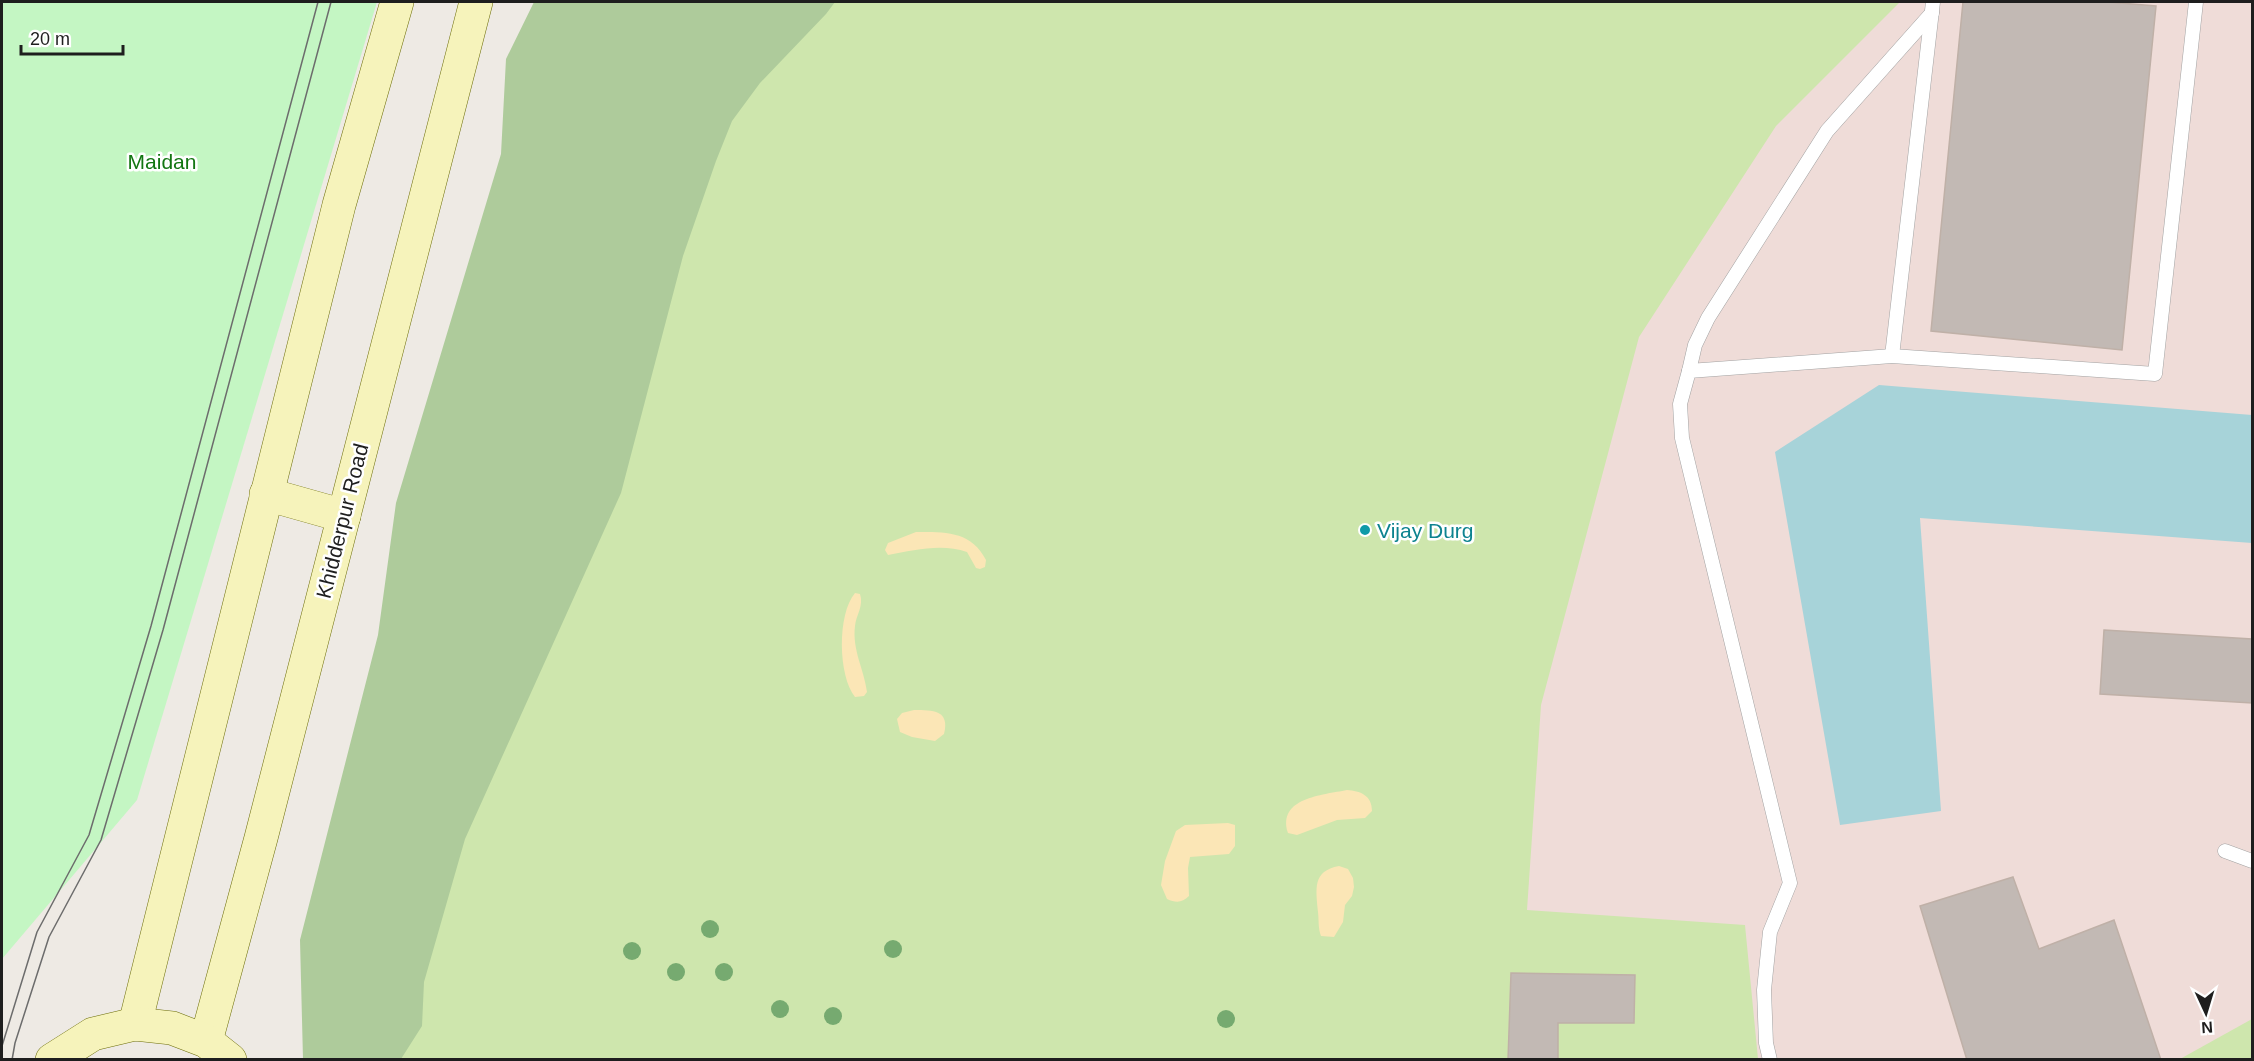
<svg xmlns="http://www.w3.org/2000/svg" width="2254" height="1061" font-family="Helvetica,sans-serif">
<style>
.military{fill:#efdcd8}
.grass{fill:#cee6ad}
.forest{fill:#aecb9b}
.sand{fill:#fbe6b6}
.park{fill:#c4f6c3}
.water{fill:#a7d3d9}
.building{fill:#c2b9b4;stroke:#bfb0a7;stroke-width:1.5}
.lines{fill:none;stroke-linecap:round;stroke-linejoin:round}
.lane-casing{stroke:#a2a2a2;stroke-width:15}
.secondary-casing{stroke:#6d6e0b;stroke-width:34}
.lane{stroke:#fff;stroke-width:14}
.secondary{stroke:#f6f3bb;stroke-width:33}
.tram{stroke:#6c6c6c;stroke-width:1.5}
.tree{fill:#76aa70}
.culture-dot{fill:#0f9aa8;stroke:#fff;stroke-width:2}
.labels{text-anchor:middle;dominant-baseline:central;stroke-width:5;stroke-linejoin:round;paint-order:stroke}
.park-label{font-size:21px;fill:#137612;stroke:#fff}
.street-label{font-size:21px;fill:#1e1e1e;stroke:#fff}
.culture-label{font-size:21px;fill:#0d838f;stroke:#fff;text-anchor:start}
</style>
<rect width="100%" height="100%" fill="#eeeae4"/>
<!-- military -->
<polygon class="military" points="597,2 2252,2 2252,1059 357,1060"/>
<!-- grass -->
<g class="grass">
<polygon points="597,2 1900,2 1776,126 1639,337 1541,705 1527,910 1745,925 1758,1059 369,1059"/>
<polygon points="2252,1019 2252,1059 2180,1059"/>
</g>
<!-- forest -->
<polygon class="forest" points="534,2 835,2 826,14 760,83 732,121 716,161 683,256 621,493 465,839 424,982 422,1026 401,1059 303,1059 300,940 378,635 396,503 501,154 506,59"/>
<!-- sand -->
<g class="sand">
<path d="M916,532C946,532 971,531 986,560L985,567L980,569L976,568L967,552C942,543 914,550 888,555L885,550L888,543Z"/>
<path d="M855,593L860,594C864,606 856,615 855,626C852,650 864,669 867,692L864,696L855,697C838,676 837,614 855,593Z"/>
<path d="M914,710C933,710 950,710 944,734L935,741L912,737L900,732L897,719L902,713Z"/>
<path d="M1347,790C1360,791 1372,795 1372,811L1365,818L1337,820L1297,835L1288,833C1277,798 1322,795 1347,790Z"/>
<path d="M1228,823L1235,825V846L1229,854L1190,857L1188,868L1189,896C1182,903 1176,903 1167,899L1161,885L1165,861L1176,831L1185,825Z"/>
<path d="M1339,866L1348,869L1353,878L1354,887L1352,896L1345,905L1343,922L1334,937L1321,936C1318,928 1319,921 1318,912C1316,889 1312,871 1339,866Z"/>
</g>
<!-- park -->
<polygon class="park" points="2,2 377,2 137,800 2,959"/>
<!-- water -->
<polygon class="water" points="1879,385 2252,415 2252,543 1920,518 1941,811 1840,825 1775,452"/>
<!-- building -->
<g class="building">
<polygon points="1963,2 2108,2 2156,6 2122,350 1931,331"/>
<polygon points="2104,630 2252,639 2252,703 2100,694"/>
<polygon points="2013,877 2039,949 2114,920 2161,1060 1967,1060 1920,906"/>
<polygon points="1511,973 1635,975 1634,1023 1558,1023 1558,1060 1508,1060"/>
</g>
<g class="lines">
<!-- lane casing -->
<g class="lane-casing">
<g id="lane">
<polyline points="1892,356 1933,2"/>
<polyline points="1689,371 1695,345 1708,318 1827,131 1932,13"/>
<polyline points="2225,851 2252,861"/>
<polyline points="1770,1060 1766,1043 1764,990 1770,932 1790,883 1682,438 1680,404 1689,371 1892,356 2155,374 2196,2"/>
</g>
</g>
<!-- secondary casing -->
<g class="secondary-casing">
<g id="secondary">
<polyline points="266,494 344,516"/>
<polyline points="135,1024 339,205 397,2"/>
<polyline points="206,1041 261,838 476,2"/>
<polyline points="52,1060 93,1034 135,1024 172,1028 206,1041 230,1060"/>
</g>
</g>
<!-- lane -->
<use href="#lane" class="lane"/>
<!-- secondary -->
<use href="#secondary" class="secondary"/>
<!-- tram -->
<g class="tram">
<polyline points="2,1046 37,932 89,835 151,626 318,2"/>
<polyline points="12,1060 15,1043 49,937 101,840 163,630 331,2"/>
</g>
</g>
<!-- trees -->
<g class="tree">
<circle cx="710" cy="929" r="9"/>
<circle cx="893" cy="949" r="9"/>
<circle cx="632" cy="951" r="9"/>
<circle cx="676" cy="972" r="9"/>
<circle cx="724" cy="972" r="9"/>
<circle cx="780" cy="1009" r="9"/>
<circle cx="833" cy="1016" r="9"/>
<circle cx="1226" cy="1019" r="9"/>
</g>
<!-- markers -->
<circle class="culture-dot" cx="1365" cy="530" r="6"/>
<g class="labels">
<!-- park labels -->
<g class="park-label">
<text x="162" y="161">Maidan</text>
</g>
<!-- street labels -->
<g class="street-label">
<text transform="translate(342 521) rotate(-76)">Khidderpur Road</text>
</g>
<!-- culture labels -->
<g class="culture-label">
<text x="1377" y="530">Vijay Durg</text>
</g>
</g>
<!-- border -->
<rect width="2254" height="1061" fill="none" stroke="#1e1e1e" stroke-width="6"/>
<!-- north arrow -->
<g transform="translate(2206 1013) rotate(176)" stroke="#ffffff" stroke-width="4.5" paint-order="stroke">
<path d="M0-4.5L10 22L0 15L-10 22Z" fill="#1e1e1e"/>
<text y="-9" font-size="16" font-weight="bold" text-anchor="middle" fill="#1e1e1e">N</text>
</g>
<!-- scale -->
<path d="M21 45v9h102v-9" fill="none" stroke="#1e1e1e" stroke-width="3"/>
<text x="30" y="45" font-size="18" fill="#1e1e1e" stroke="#ffffff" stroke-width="4.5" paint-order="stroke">20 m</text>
</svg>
